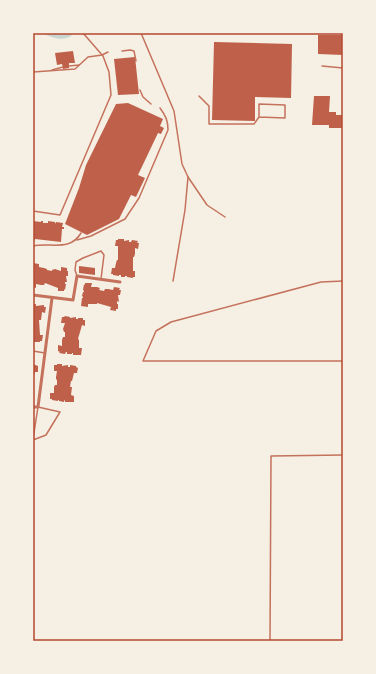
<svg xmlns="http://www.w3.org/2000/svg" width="376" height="674" font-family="'DM Sans',sans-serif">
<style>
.water{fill:#c9d6d2}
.building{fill:#bf614a}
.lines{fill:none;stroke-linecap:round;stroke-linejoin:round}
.service{stroke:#c5725c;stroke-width:1.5}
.minor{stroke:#c5725c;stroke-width:3}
.neatline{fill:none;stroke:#b5482f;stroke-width:1.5}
</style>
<rect width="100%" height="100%" fill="#f6efe4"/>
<!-- water -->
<path class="water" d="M43,33H71L72,35C64,42 52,38 43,33Z"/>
<!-- building -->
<g class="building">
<polygon points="318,35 343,35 343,55 318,54"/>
<polygon points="214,42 292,44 291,98 255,97 255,121 212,120"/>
<polygon points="73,51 75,63 69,63 69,68 63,69 62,64 57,65 55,53"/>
<polygon points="135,57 139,94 118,95 114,59"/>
<polygon points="314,96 330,96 329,112 336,112 336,115 343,115 343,128 329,128 329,125 312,125"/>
<polygon points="128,103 163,119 160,126 164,128 161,134 158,133 138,175 145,178 136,197 131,195 119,219 87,235 65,224 79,188 86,165 116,104"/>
<polygon points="33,221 41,222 41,221 43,221 43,223 48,223 48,221 55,222 56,224 56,222 63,223 62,227 64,227 64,229 62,229 61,242 35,239 33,244"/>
<polygon points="118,239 124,239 124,241 129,240 129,242 131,242 132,240 138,241 137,243 139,243 138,249 135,248 135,254 134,257 133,257 133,271 135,271 135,277 133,277 133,278 127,277 127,276 125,276 125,277 121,277 121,275 119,275 119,276 113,275 113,274 111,274 112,268 115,268 116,263 117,260 118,260 118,246 115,246 116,240 118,240"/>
<polygon points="33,263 39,264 39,267 44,268 47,269 47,270 52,271 52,270 55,269 61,271 61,267 67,268 67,271 68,271 68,276 66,276 67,282 65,282 65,284 66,284 65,290 64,289 64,291 58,291 58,288 45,283 44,285 41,285 36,284 36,288 33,287"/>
<polygon points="79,266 95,268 95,275 79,273"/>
<polygon points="85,283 92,283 91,287 97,287 100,288 99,290 104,291 105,289 108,289 113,290 114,287 120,288 119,290 121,290 120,295 118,295 119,302 117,301 117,304 118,304 118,309 116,309 116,311 110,310 111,307 97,303 97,304 88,304 88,307 81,306 82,298 83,298 83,297 82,296 83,292 84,292 84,291 83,290 84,284 85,285"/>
<polygon points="33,304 36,304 36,306 44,305 44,307 46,307 45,313 42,312 41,320 39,320 40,335 43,335 42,341 40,341 40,342 34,342 33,340"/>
<polygon points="65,316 70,317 70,318 76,317 76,319 78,319 78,318 83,318 83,320 85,320 85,326 82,325 78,339 79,340 79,348 82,348 81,355 73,355 73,353 72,353 72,354 67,354 67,352 66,352 65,354 59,353 60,352 58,351 58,345 62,346 62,340 63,337 65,337 65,332 64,332 63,329 65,323 61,323 62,317 64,317"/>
<polygon points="33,364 38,366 38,372 35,372 34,376 33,376"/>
<polygon points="57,364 62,364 62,366 68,365 68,367 70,367 70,365 76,366 76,367 78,368 77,373 74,373 72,381 71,381 70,387 72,387 71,395 74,396 74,402 65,402 65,401 64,400 64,402 59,401 59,400 58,400 58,401 52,400 52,399 50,399 50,393 54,393 54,387 55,385 57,385 57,380 56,379 56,377 57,371 54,371 54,365 57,365"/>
</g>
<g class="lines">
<!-- service -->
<g class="service">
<polyline points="141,33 174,111 182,164 188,177 207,205 225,217"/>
<polyline points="122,51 130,50 134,51 136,61"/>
<polyline points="69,66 79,65"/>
<polyline points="322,66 343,68"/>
<polyline points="52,70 63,67"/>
<polyline points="33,72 75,69 88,57 102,55 108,52"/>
<polyline points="140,90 143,97 151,104"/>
<polyline points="199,96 209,106 209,124 254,124 259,117 259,104 285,105 285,118 259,117"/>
<polyline points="33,211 60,215 111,95 109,72 103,56 83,33"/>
<path d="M77,240L91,236L125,219L139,198L168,130C168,121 166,116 160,108"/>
<path d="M33,246C50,242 70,252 81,233"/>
<polyline points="77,276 75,270 76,262 83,258 101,251 104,255 101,279"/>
<polyline points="173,281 185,210 188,177"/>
<polyline points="343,281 321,282 171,322 156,331 143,361 341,361 343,362"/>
<polyline points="33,351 45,353"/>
<polyline points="33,439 38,407 60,412 46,435 33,440"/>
<polyline points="270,641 271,456 343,455"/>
</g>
<!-- minor -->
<g class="minor">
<polyline points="33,295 73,300 77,276 120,282"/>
<polyline points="33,407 38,407 52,298"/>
</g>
</g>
<!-- border -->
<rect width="376" height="674" fill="none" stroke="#f6efe4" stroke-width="68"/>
<rect x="34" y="34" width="308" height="606" class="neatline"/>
</svg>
